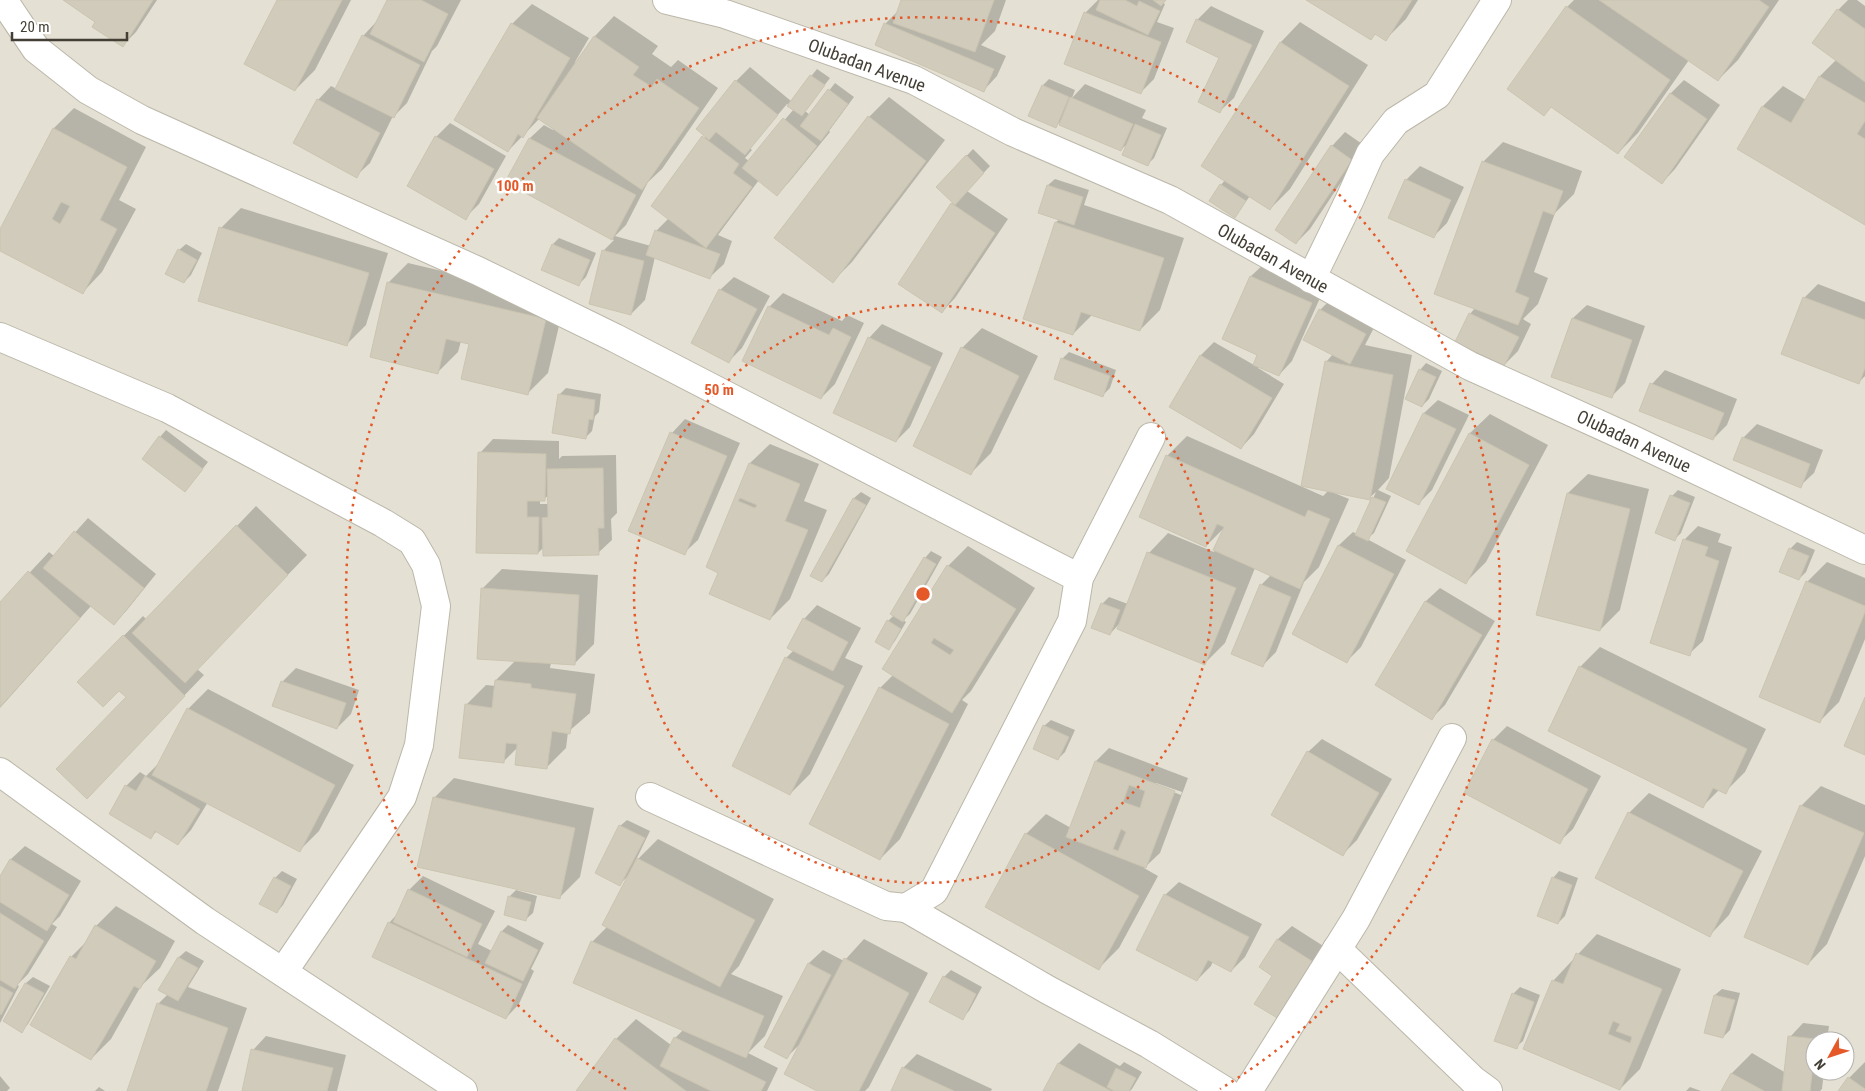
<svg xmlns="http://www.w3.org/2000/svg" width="1865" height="1091" font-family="'Roboto Condensed',sans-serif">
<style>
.residential{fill:#e4e1d4;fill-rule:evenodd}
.shadow{fill:#0003;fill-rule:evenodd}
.building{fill:#d1cbbc;stroke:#cbc4b0;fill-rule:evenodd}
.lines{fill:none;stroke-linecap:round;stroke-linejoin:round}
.minor-casing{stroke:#bbb7a9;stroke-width:30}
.minor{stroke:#fff;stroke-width:28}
.ring{fill:none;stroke:#e55928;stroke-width:2.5;stroke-dasharray:2.5 5}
.labels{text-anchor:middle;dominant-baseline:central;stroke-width:5;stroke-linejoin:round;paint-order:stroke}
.street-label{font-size:18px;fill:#433f35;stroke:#fff}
.centre{fill:#e55928;stroke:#fff;stroke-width:2.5}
.ring-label{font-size:15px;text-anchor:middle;font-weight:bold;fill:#e55928;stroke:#fff;stroke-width:5;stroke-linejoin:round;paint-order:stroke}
</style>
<rect width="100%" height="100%" fill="#f1efe5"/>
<!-- residential -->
<path class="residential" d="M0,0H1865V1091H0ZM1815,1041H1845V1071H1815Z"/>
<!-- shadow -->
<g class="shadow">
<polygon points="65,0 157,0 136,32 122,46 97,21"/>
<polygon points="278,0 351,0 315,70 295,90"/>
<polygon points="389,0 461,0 437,46 432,51 407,103 392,118 370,163 356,176 318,100 331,86 337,89 363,36 376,22"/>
<polygon points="903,0 1006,0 995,31 981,45 1006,56 997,76 984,90 885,24 899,10"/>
<polygon points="1098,0 1165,0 1163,3 1165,4 1157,22 1174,28 1154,79 1141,92 1085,13"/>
<polygon points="1309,0 1418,0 1406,19 1386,39 1376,33 1371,39"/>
<polygon points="1574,0 1779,0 1738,60 1718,80 1689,60 1638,133 1618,153 1552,106 1544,114 1567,7"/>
<polygon points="1848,0 1857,0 1865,6 1865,223 1739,148 1763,106 1783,86 1806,100 1820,76 1836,60 1814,43 1838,10"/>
<path d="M532,4L589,38L575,62L576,63L595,36L614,16L658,46L652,54L671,67L678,60L718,88L662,169L648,182L626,225L615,236L651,246L656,231L669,218L706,135L698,128L736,81L750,67L791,101L817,69L830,78L805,111L810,115L835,83L854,97L829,131L830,132L790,181L777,195L759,180L718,235L732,241L724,264L710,277L655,257L645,300L631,314L603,251L614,240L507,182L530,138L544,125L553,130L554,128L540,118L508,151L456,119L512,24ZM787,104L794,109L749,161L745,158L752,150L750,148Z"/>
<polygon points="1211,6 1264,31 1234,98 1220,111 1221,57 1187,41 1197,20"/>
<polygon points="1300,22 1368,65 1290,189 1270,209 1250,196 1235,216 1221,185 1225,180 1203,166 1281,42"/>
<polygon points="1049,79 1075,90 1072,98 1085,84 1146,110 1142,118 1167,128 1154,158 1148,164 1129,142 1121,150 1063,119 1056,126 1043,85"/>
<polygon points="1684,80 1720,105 1675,169 1662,183 1626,157 1671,93"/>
<polygon points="889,97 945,140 852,262 832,282 869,117"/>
<polygon points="74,108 146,147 119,200 136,209 102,272 83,292 0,249 0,231 54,128"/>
<polygon points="450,123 506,156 479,204 465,218 436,137"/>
<polygon points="1345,132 1365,146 1310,229 1296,243 1332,146"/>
<polygon points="1503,142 1582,171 1574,194 1555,213 1534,272 1548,278 1538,304 1523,319 1531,324 1518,351 1504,365 1470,314 1475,308 1483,162"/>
<polygon points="973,149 990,166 967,191 1008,219 955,298 942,312 952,204 954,202 937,187"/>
<polygon points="1420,166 1464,187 1447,223 1433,237 1406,180"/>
<polygon points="1055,179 1089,190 1084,205 1184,238 1160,310 1140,330 1093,314 1073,334 1056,222 1060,219 1048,185"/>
<polygon points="241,208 388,253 366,325 346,345 221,228"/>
<polygon points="559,238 596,253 586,277 579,284 553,244"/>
<polygon points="186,244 202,253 191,275 184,282 179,250"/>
<polygon points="408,263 565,300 548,373 528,393 471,343 461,341 458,352 438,372 388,283"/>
<polygon points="1265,263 1324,289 1292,361 1279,375 1259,366 1258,368 1284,384 1254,434 1241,448 1171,406 1201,355 1214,342 1254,365 1258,354 1224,339 1251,276"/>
<polygon points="734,277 770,296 742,348 728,362 720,290"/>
<polygon points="1818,284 1865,302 1865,376 1859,382 1804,298"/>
<polygon points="783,293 842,321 847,315 864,323 835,384 821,398 769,307"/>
<polygon points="1334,296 1378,320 1365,345 1412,355 1389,478 1378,490 1391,496 1374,533 1367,539 1406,560 1361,647 1347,661 1294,633 1339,545 1353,532 1357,534 1376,492 1369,498 1332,492 1349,499 1319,567 1304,582 1276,652 1262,666 1261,585 1271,575 1255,568 1225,643 1205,663 1120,623 1110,634 1093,627 1102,604 1109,597 1128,604 1149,553 1168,533 1214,552 1225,527 1206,546 1167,456 1187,436 1323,496 1329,490 1326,362 1333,354 1320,310"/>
<polygon points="1587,305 1645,326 1625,383 1611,397 1553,376 1573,318"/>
<polygon points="882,324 943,353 910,427 896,441 869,338"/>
<polygon points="982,328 1038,356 991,453 971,473 962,348"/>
<polygon points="1069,352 1116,370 1110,388 1103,395 1062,359"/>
<polygon points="1426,363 1442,371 1429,399 1422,406 1420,370"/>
<polygon points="1665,370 1737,399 1727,425 1713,439 1652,384"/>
<polygon points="566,388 601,394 599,412 595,416 592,431 586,437 559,395"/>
<polygon points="1438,400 1469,415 1432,490 1418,504 1388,489 1424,413"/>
<polygon points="1490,414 1548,445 1486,562 1466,582 1470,433"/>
<polygon points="685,419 740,443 698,540 684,553 672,433"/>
<polygon points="1757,424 1823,450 1814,473 1800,486 1743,438"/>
<polygon points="166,430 208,462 185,491 160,437"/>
<path d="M493,439L559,441V459L562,456L616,455L617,513L611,519L612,540L598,553L544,547L538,553L480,453ZM549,495V504H540V499H544Z"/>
<polygon points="770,444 819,464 804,501 827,510 790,599 770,619 719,572 707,567 750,463"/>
<polygon points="1588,474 1649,489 1620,610 1600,630 1568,493"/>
<polygon points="1678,490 1695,497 1681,533 1674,540 1672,496"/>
<polygon points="861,492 871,498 829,574 822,581 812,575 854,498"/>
<polygon points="256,506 307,555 197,669 204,675 106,777 128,697 120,689 79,682 143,616 147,620"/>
<polygon points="88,518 156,574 127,610 114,624 91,606 0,708 0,604 49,552 54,556"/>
<polygon points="1698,526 1721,534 1718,542 1732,547 1703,641 1689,654 1684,540"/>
<polygon points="1797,542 1815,550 1806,572 1799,579 1790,549"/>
<polygon points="968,546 1035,588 971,691 962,700 968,704 900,839 880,859 880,688 893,675 948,566"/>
<polygon points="931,551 942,557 910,614 903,620 906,622 895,641 889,648 888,621 894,615 925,558"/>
<polygon points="1827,562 1865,578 1865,639 1839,702 1819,722 1807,582"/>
<polygon points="502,569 598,575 594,644 574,664 551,663 550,668 595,674 590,713 568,732 566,748 546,768 518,747 503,762 467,704 486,685 496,686 496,680 516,660 482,589"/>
<polygon points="1440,588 1495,621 1445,705 1432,718 1376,685 1426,601"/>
<polygon points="817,605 861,628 845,658 863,666 810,774 790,794 786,658 794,650 804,619"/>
<polygon points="1600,647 1766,729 1745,772 1725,792 1720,789 1703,806 1580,667"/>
<polygon points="296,668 359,690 351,714 337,728 282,682"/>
<polygon points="208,689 354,765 319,831 299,851 208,802 191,830 178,844 157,831 151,837 126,786 140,772 146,776 160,762 188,709"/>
<polygon points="1051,720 1075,730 1065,752 1058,759 1044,726"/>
<polygon points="1507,726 1601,776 1573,829 1559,842 1493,740"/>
<polygon points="1322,739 1392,779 1357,840 1343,854 1308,752"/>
<path d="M1109,748L1188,778L1160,853L1144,868L1158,876L1119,948L1099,968L1026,834L1046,814L1071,828L1096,761ZM1156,783L1182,792L1181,795L1156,785Z"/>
<polygon points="454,778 594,808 580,877 560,897 434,798"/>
<polygon points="1821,786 1865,805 1865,856 1827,944 1808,964 1801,806"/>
<polygon points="1649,793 1762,851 1729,915 1710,935 1629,813"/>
<polygon points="627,820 650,831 635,862 658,839 774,899 739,966 731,974 783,996 765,1036 748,1053 778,1068 767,1091 578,1091 616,1039 636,1019 671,1045 675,1038 684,1029 592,942 608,926 629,875 620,884 620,826"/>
<polygon points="25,846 81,881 60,916 52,924 57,927 28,974 17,985 19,986 0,1023 0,878 11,859"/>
<polygon points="282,871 297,879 283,905 277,912 275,878"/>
<polygon points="1559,871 1578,878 1565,916 1558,923 1553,878"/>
<polygon points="423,876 495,911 478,944 492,951 502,931 508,925 544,943 531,969 534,971 519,1004 506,1018 389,923 398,913 409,890"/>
<polygon points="1179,882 1262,924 1245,957 1231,971 1213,961 1211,966 1197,980 1165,895"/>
<polygon points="516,890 537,896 533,913 526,919 509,897"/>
<polygon points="116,906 175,941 160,968 141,986 111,1039 91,1059 71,957 90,938 96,926"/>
<polygon points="1292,926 1328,949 1293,1004 1274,976 1261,967 1278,939"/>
<polygon points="1597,934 1681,969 1640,1069 1620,1089 1553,981"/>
<polygon points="864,939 928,973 869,1087 865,1091 819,1091 800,1044 786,1058 766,1047 809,963 823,950 844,961"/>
<polygon points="186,951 204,961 188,987 247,1008 218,1091 129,1091 158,1004 168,994 160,989 179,957"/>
<polygon points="951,970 982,987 969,1011 962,1018 944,977"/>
<polygon points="33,977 50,986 28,1024 22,1031 4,1021 26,983"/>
<polygon points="1520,987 1540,995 1523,1041 1516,1047 1513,994"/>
<polygon points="1722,989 1740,993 1730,1030 1723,1037 1705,1032 1715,995"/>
<polygon points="1803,1023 1829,1026 1827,1041 1815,1041 1815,1071 1824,1071 1822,1089 1820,1091 1722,1091 1732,1073 1752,1053 1786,1073 1790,1037"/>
<polygon points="266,1036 346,1055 337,1091 243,1091 253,1050"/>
<polygon points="1079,1043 1120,1066 1124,1062 1142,1072 1132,1089 1130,1091 1044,1091 1059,1063"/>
<polygon points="917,1054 992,1089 991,1091 893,1091 903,1068"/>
<polygon points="1865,1062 1865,1091 1840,1091 1849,1078"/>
<polygon points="0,1076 10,1088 7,1091 0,1091"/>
<polygon points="99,1087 105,1091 95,1091"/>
<polygon points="1690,1087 1701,1091 1686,1091"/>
</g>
<!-- building -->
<g class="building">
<polygon points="63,0 153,0 123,47 92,27 95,22"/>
<polygon points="277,0 342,0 295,91 244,64"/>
<polygon points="387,0 421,0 448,14 424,62 370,34"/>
<polygon points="901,0 994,0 975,52 893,23"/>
<polygon points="1100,0 1125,0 1137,6 1139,1 1160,11 1148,35 1096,10"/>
<polygon points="1153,0 1166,0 1161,6"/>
<polygon points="1306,0 1412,0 1386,41 1375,34 1371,40"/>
<polygon points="1599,0 1759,0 1769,7 1718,81"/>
<polygon points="1566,6 1670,80 1618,154 1551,107 1544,116 1507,89"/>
<polygon points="1837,9 1865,29 1865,82 1812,43"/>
<polygon points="1084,12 1161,42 1141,94 1064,64"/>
<polygon points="1196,19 1252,45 1220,113 1198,102 1219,58 1186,42"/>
<polygon points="511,23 570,58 523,138 518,134 508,152 454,120"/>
<polygon points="884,23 994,69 984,92 875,45"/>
<polygon points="362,35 420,65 394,118 335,89"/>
<polygon points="594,36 639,67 633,75 652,87 657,79 699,108 642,190 537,118"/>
<polygon points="1280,42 1349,86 1270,210 1201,166"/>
<polygon points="810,75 825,85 802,116 787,106"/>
<polygon points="1819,76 1865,103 1865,121 1857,134 1865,139 1865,225 1737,149 1762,106 1791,123"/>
<polygon points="735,80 778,115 745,155 716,132 709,140 696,129"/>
<polygon points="1042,85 1069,97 1056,128 1028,116"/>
<polygon points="828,89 848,104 821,141 800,126"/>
<polygon points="1670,93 1707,119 1662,184 1624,157"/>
<polygon points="1070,97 1133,124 1121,151 1059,125"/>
<polygon points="317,99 380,133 357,178 293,143"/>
<polygon points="868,116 926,161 833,283 774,238"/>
<polygon points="783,118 817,146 777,196 742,168"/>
<polygon points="1135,124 1161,135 1148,166 1122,155"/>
<path d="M53,128L127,167L100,220L117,229L83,294L0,251V229ZM61,202L70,206L60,224L52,219Z"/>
<polygon points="435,136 494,169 466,220 407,186"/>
<polygon points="702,136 739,164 733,173 752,187 706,248 651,206"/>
<polygon points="529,138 636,195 612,240 505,182"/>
<polygon points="1331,145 1352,160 1296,244 1275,230"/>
<polygon points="966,155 984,173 955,205 936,187"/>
<polygon points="1482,161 1563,191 1554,215 1543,211 1515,292 1529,298 1518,325 1434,294"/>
<polygon points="1405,179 1451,200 1434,238 1388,218"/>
<polygon points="1220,184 1246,201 1235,218 1209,201"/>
<polygon points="1047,185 1083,197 1074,225 1038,213"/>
<polygon points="951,203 995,233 942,313 898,284"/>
<polygon points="1055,222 1164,258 1140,331 1081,312 1073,335 1023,319"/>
<polygon points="219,227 369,273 347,346 198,301"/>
<polygon points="655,230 720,254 710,279 646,255"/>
<polygon points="552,244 590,260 579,286 541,270"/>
<polygon points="178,249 197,260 184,283 165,274"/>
<polygon points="602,250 644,261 631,315 589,304"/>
<polygon points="1250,276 1312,303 1279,376 1253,365 1257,355 1222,339"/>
<polygon points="387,282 546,319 528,395 461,379 469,344 446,339 438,374 370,357"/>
<polygon points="719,289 757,309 729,363 691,343"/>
<polygon points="1803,297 1865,320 1865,368 1859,384 1781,354"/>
<polygon points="768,306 829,335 833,328 851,337 821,399 742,361"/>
<polygon points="1319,309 1366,334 1350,364 1303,340"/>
<polygon points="1469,313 1519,337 1504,366 1455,342"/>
<polygon points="1572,318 1632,340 1612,398 1551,377"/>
<polygon points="868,337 931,367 896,442 833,413"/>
<polygon points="961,347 1019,376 971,475 913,446"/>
<polygon points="1200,355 1272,398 1241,449 1169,407"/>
<polygon points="1061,358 1110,376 1103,397 1054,379"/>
<polygon points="1325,361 1393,375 1370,500 1301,486"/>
<polygon points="1419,369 1436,377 1422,407 1405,399"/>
<polygon points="1650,383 1724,413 1713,440 1639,411"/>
<polygon points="558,394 595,400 593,420 589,419 586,439 552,433"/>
<polygon points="1423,413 1456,429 1419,505 1386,489"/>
<polygon points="670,432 727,456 685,555 628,531"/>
<polygon points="1469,433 1529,465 1466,584 1406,551"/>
<polygon points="159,436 203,469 185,492 142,459"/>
<polygon points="1742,437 1810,464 1801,488 1733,460"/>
<polygon points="478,452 546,454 545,501 527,501 527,517 539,517 538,554 476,553"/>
<polygon points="1166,455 1305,517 1308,510 1330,519 1300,589 1213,550 1224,527 1217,524 1206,547 1139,517"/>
<path d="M749,463L800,484L785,521L808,530L770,620L709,594L718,573L706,567ZM740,498L757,505L755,508L738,501Z"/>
<polygon points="603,468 604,528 598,528 599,555 543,556 542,518 548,517 547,469"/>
<polygon points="1567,493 1630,509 1600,631 1536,615"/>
<polygon points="1670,495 1690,503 1675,541 1655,533"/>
<polygon points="1372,497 1386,502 1368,541 1355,535"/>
<polygon points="853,498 866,505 822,582 810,576"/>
<polygon points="236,525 288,575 185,683 132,633"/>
<polygon points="74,531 144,588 114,625 43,568"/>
<polygon points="1683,539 1708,547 1705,556 1719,561 1690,656 1650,643"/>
<polygon points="1338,545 1394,574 1347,663 1292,634"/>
<polygon points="1789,548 1809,556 1799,580 1779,572"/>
<polygon points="1147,552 1236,588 1205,665 1117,629"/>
<polygon points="924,557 936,564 903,622 890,614"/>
<path d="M947,565L1016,609L952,713L882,669ZM934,638L954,650L950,655L931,643Z"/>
<polygon points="28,571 80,618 0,707 0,602"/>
<polygon points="1806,581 1865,606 1865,612 1820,723 1759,697"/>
<polygon points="1260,584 1291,597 1263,667 1231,654"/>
<polygon points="481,588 579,595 575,665 477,659"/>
<polygon points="1425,601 1482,635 1432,720 1375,685"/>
<polygon points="1101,603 1120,610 1110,635 1091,628"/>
<polygon points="803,618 848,642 833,671 787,648"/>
<polygon points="887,620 901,629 889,650 875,642"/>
<polygon points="123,635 185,696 87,799 56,769 126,697 119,691 103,707 77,682"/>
<polygon points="785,657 844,686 790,795 732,766"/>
<polygon points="1579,666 1747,749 1726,794 1713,788 1703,808 1548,731"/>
<polygon points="495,680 531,684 531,688 576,694 570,734 552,731 547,769 515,765 517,744 506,743 504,763 459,758 465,704 492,708"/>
<polygon points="281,681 346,703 337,729 272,706"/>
<polygon points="879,687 949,724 880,860 809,824"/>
<polygon points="1865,697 1865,755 1844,746"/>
<polygon points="187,708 335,785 300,852 152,775"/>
<polygon points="1043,725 1069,737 1058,760 1033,749"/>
<polygon points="1492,739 1588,789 1560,844 1464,793"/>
<polygon points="1307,751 1379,793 1343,856 1271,815"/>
<path d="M1095,761L1175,791L1146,868L1066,837ZM1129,785L1145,791L1140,808L1123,802ZM1121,829L1126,832L1118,851L1113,849Z"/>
<polygon points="145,776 200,809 178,845 155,831 151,839 109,814 125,785 136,791"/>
<polygon points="433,797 575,828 560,899 417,867"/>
<polygon points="1800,805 1864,833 1808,965 1744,937"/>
<polygon points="1628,812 1743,871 1710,937 1595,878"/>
<polygon points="619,825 645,838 620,886 595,873"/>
<polygon points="1025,833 1139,896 1099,970 985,907"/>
<polygon points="637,858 755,920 720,987 602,925"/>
<polygon points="10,859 69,895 47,931 0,902 0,876"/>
<polygon points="274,877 291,886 277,913 259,904"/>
<polygon points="1552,877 1572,885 1558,924 1537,916"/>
<polygon points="408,889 482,924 467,957 393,922"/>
<polygon points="1164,894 1249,937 1231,972 1208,960 1197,981 1136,950"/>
<polygon points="508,896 531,902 526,921 504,915"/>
<polygon points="0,913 44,941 15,989 0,980"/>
<polygon points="388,922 522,984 506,1019 372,957"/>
<polygon points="95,925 156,961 140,989 134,986 91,1060 30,1025 70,956 76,959"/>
<polygon points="501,931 538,950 523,981 485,963"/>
<polygon points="1277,939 1315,963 1279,1019 1254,1004 1272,976 1259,967"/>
<polygon points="591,941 764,1016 746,1058 573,983"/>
<path d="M1576,953L1662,989L1620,1090L1523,1049L1552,980L1563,984ZM1613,1021L1620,1024L1616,1031L1632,1037L1630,1043L1608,1034Z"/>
<polygon points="178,957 198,968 178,1001 158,990"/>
<polygon points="844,958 909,993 859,1091 817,1091 784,1074"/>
<polygon points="808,963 831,975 787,1059 764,1047"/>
<polygon points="943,976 976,994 963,1020 929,1002"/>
<polygon points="25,983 44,993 22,1033 3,1021"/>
<polygon points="0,986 13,993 1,1015 0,1014"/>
<polygon points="1512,993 1534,1002 1517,1049 1494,1041"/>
<polygon points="1714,995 1735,1000 1723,1038 1704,1033"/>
<polygon points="157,1003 228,1028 206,1091 127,1091"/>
<polygon points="1788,1036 1816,1039 1810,1091 1782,1091"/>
<polygon points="674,1037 766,1082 761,1091 711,1091 660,1066"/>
<polygon points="615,1038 686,1091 576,1091"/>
<polygon points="251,1049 333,1068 327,1091 242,1091"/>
<polygon points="1058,1063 1111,1091 1043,1091"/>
<polygon points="902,1067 954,1091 891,1091"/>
<polygon points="1116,1068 1136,1078 1129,1091 1114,1091 1107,1087"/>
<polygon points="1731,1073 1764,1091 1721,1091"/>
<polygon points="1848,1077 1865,1089 1865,1091 1838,1091"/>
</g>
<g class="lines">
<!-- minor casing -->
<g class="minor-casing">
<g id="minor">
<polyline points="3,0 36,49 88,90 142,120 478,271 615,338 1079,578"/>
<polyline points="667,0 725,14 914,80 1013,132 1170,200 1470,366 1629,438 1865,550"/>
<polyline points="1311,279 1350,199 1370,154 1396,121 1437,95 1497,0"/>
<polyline points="0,337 167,408 383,523 412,541 426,565 436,606 419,745 402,797 283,972"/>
<polyline points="0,772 205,921 463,1091"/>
<polyline points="650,797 886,906 906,908 934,891 1072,621 1079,578 1151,437"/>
<polyline points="906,908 1048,990 1149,1044 1225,1091"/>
<polyline points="1337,949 1473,1080 1488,1091"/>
<polyline points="1248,1091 1356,919 1452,738"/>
</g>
</g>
<!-- minor -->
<use href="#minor" class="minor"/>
</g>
<!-- distance rings -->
<g class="ring">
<circle cx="923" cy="594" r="289"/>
<path d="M626 1089A577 577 0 1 1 1220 1089"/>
</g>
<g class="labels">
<!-- street labels -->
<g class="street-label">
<text transform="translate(867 65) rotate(20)">Olubadan Avenue</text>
<text transform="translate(1273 258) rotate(29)">Olubadan Avenue</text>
<text transform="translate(1634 441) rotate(25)">Olubadan Avenue</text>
</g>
</g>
<circle cx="923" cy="594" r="8" class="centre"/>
<g class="ring-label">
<text x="515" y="191">100 m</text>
<text x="719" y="395">50 m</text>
</g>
<!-- north arrow -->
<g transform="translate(1830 1056) rotate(230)"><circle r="24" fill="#ffffff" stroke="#b4b2ae"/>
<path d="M0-4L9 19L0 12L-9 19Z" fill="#e55928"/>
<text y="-8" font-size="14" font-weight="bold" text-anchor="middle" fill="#433f35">N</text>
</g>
<!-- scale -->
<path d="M12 32v8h115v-8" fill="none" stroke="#433f35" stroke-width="2.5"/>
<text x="20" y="32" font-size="15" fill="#433f35" stroke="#ffffff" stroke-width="4" paint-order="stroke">20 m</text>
</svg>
